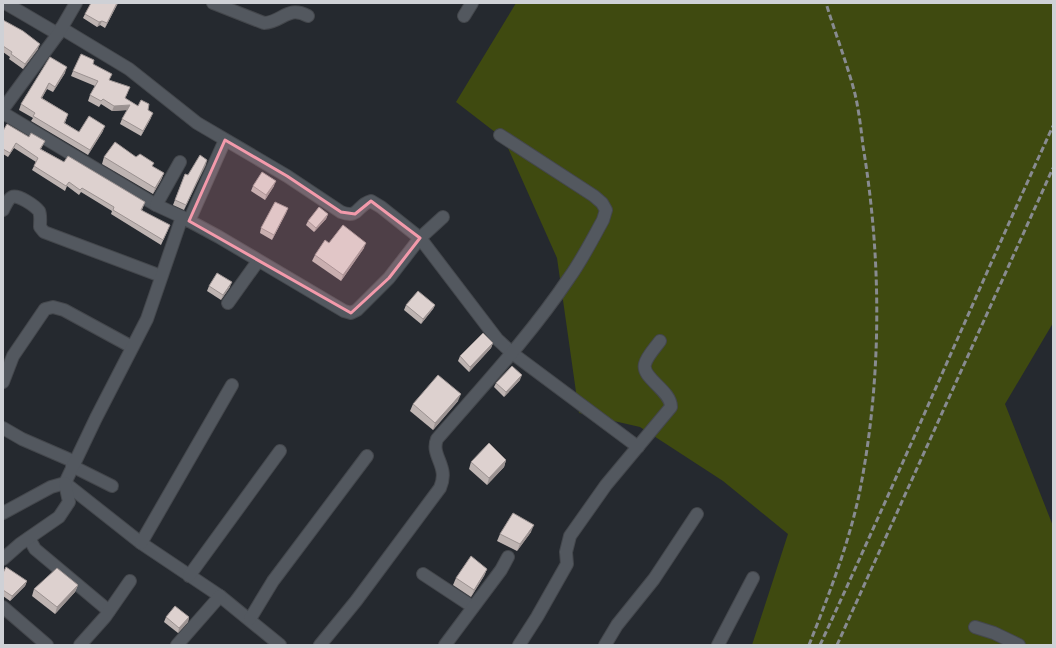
<svg xmlns="http://www.w3.org/2000/svg" width="1056" height="648" font-family="'PT Sans Narrow',sans-serif">
<style>
.green{fill:#3f4a10}
.lines{fill:none;stroke-linecap:round;stroke-linejoin:round}
.minor-casing{stroke:#44474c;stroke-width:14}
.minor{stroke:#53585f;stroke-width:12}
.rail{stroke:#888b90;stroke-width:3;stroke-dasharray:6 3;stroke-linecap:butt}
.wall{fill:#beb4b2}
.shaded-wall{fill:#9b9291}
.building{fill:#ddd1cf;stroke:#9b9291}
.marked{fill:#f39aab;fill-opacity:0.2;stroke:#f39aab;stroke-width:3;stroke-linejoin:round}
</style>
<rect width="100%" height="100%" fill="#25292f"/>
<!-- green -->
<polygon class="green" points="516,3 1053,3 1053,323 1005,404 1053,526 1053,645 752,645 788,534 723,481 640,427 579,413 557,258 504,139 456,102"/>
<g class="lines">
<!-- minor casing -->
<g class="minor-casing">
<g id="minor">
<polyline points="5,3 58,34"/>
<path d="M213,3L264,23C283,22 287,5 308,16"/>
<polyline points="464,16 472,3"/>
<path d="M61,28L129,69L197,123L287,176L341,212C360,219 356,205 371,201L381,207L420,238L389,278L357,310L351,313L344,311L219,237L182,217"/>
<polyline points="3,109 58,34 76,3"/>
<polyline points="3,113 156,205"/>
<path d="M3,210C5,206 8,199 12,197C18,194 35,206 39,211C41,215 40,222 40,227L44,232L161,276"/>
<polyline points="443,217 420,238 497,339 512,353 638,447"/>
<polyline points="189,221 225,140"/>
<polyline points="228,303 258,261"/>
<polyline points="3,382 13,356 45,309 53,307 64,310 132,347"/>
<polyline points="3,428 22,439 75,462"/>
<polyline points="72,466 112,486"/>
<polyline points="65,483 141,543 220,596 280,645"/>
<polyline points="3,513 51,487 65,483 96,418 147,319 182,217 156,205 180,162"/>
<polyline points="29,538 35,549 109,611"/>
<polyline points="141,543 232,385"/>
<polyline points="3,559 20,544 59,517 69,502 65,483"/>
<polyline points="423,574 473,607"/>
<polyline points="189,576 280,451"/>
<polyline points="3,607 47,645"/>
<polyline points="250,619 273,581 367,456"/>
<polyline points="975,627 994,633 1019,645"/>
<polyline points="80,645 105,617 130,581"/>
<polyline points="177,645 220,596"/>
<path d="M320,645L356,601L440,488C450,466 430,456 437,439C482,387 530,336 569,278C582,260 592,240 603,220L606,210L602,203L594,196L500,135"/>
<polyline points="445,645 501,570 508,557"/>
<path d="M519,645L537,617L567,564L566,552L570,536L606,485L671,407C671,390 641,378 645,364C647,356 655,348 660,341"/>
<polyline points="605,645 617,625 654,579 697,514"/>
<polyline points="718,645 753,578"/>
</g>
</g>
<!-- minor -->
<use href="#minor" class="minor"/>
<!-- rail -->
<g class="rail">
<path d="M809,645C828,597 848,546 859,495C882,381 882,261 863,146C861,129 859,111 855,94C847,63 835,33 826,3"/>
<path d="M820,645C900,473 974,298 1053,126"/>
<polyline points="837,645 1053,168"/>
</g>
</g>
<!-- wall -->
<g class="wall">
<polygon points="118,3 105,28 100,25 97,27 83,18 85,14"/>
<polygon points="3,20 38,49 23,69 9,59 10,57 3,52"/>
<polygon points="50,57 65,73 53,92 47,89 42,98 68,114 65,123 79,132 103,131 88,155 31,121 33,118 19,110 21,104"/>
<polygon points="93,64 110,80 128,92 125,98 138,106 148,110 151,118 141,136 120,124 122,119 127,110 112,111 101,104 99,107 88,101 90,95 95,86 71,76 73,71"/>
<polygon points="3,131 45,141 41,149 64,162 145,202 142,210 168,230 161,245 111,214 112,211 81,192 79,195 67,186 65,191 32,170 36,162 14,148 8,157 3,154"/>
<polygon points="104,157 136,157 164,173 161,180 153,194 102,164"/>
<polygon points="207,160 184,210 173,205 185,174 188,175"/>
<polygon points="253,186 274,186 265,200 251,191"/>
<polygon points="288,208 286,213 272,240 260,233 261,228"/>
<polygon points="328,214 326,219 314,232 306,225 308,221"/>
<polygon points="329,243 364,248 341,281 312,261 315,255"/>
<polygon points="209,286 230,287 221,300 207,291"/>
<polygon points="406,305 435,305 433,309 421,324 404,310"/>
<polygon points="493,343 491,348 469,372 458,361 460,356"/>
<polygon points="520,380 504,397 494,387 496,383"/>
<polygon points="458,401 433,430 410,411 413,404"/>
<polygon points="506,460 504,467 487,485 469,469 471,462"/>
<polygon points="531,532 517,551 497,541 500,534"/>
<polygon points="487,569 484,576 471,597 453,585 456,578"/>
<polygon points="3,573 27,581 25,586 10,601 3,596"/>
<polygon points="78,585 75,592 55,614 32,596 34,589"/>
<polygon points="166,617 189,617 188,622 178,633 164,622"/>
</g>
<!-- shaded-wall -->
<g class="shaded-wall">
<polygon points="117,3 118,3 105,28 107,23"/>
<polygon points="102,21 100,25 97,27 99,22"/>
<polygon points="40,44 38,49 23,69 25,64"/>
<polygon points="67,67 65,73 53,92 55,87"/>
<polygon points="49,83 47,89 39,103 41,98"/>
<polygon points="130,105 128,110 112,111 114,106"/>
<polygon points="153,113 151,118 141,136 143,131"/>
<polygon points="105,126 103,131 88,155 90,150"/>
<polygon points="16,143 14,148 8,157 10,153"/>
<polygon points="207,160 206,165 184,210 186,205"/>
<polygon points="164,173 161,180 153,194 155,188"/>
<polygon points="276,181 274,186 265,200 266,195"/>
<polygon points="288,208 286,213 272,240 274,235"/>
<polygon points="328,214 326,219 314,232 316,228"/>
<polygon points="366,243 364,248 341,281 343,275"/>
<polygon points="232,282 230,287 221,300 223,295"/>
<polygon points="435,305 433,309 421,324 423,319"/>
<polygon points="493,343 491,348 469,372 470,367"/>
<polygon points="522,375 520,380 504,397 506,392"/>
<polygon points="461,394 458,401 433,430 435,423"/>
<polygon points="506,460 504,467 487,485 489,478"/>
<polygon points="534,525 531,532 517,551 520,544"/>
<polygon points="487,569 484,576 471,597 474,590"/>
<polygon points="27,581 25,586 10,601 12,596"/>
<polygon points="78,585 75,592 55,614 57,607"/>
<polygon points="189,617 188,622 178,633 179,628"/>
</g>
<!-- building -->
<g class="building">
<polygon points="91,3 117,3 107,23 102,21 99,22 85,14"/>
<polygon points="3,20 23,31 40,44 25,64 11,54 12,52 3,46"/>
<polygon points="81,54 94,60 93,64 112,74 109,80 130,87 125,98 138,106 141,100 149,104 148,110 153,113 143,131 122,119 130,105 114,106 103,99 101,101 90,95 98,81 73,71"/>
<polygon points="50,57 67,67 55,87 49,83 41,98 68,114 64,123 79,132 89,116 105,126 90,150 33,116 35,113 21,104"/>
<polygon points="7,124 29,137 31,133 45,141 40,149 64,162 68,156 145,202 141,210 170,225 163,240 113,210 114,207 82,188 80,190 69,182 66,186 34,166 38,158 16,143 10,153 3,149 3,131"/>
<polygon points="115,142 136,157 140,154 154,163 152,166 164,173 155,188 104,157"/>
<polygon points="200,155 207,160 186,205 175,200 185,174 188,175"/>
<polygon points="262,172 276,181 266,195 253,186"/>
<polygon points="275,202 288,208 274,235 261,228"/>
<polygon points="319,207 328,214 316,228 308,221"/>
<polygon points="343,225 366,243 343,275 315,255 325,240 329,243"/>
<polygon points="217,273 232,282 223,295 209,286"/>
<polygon points="418,291 435,305 423,319 406,305"/>
<polygon points="483,333 493,343 470,367 460,356"/>
<polygon points="512,366 522,375 506,392 496,383"/>
<polygon points="438,375 461,394 435,423 413,404"/>
<polygon points="489,443 506,460 489,478 471,462"/>
<polygon points="513,513 534,525 520,544 500,534"/>
<polygon points="471,556 487,569 474,590 456,578"/>
<polygon points="6,567 27,581 12,596 3,590 3,573"/>
<polygon points="57,568 78,585 57,607 34,589"/>
<polygon points="175,606 189,617 179,628 166,617"/>
</g>
<!-- marked area -->
<path class="marked" d="M225,140L287,176L341,212L355,214L371,201L420,238L389,278L351,313L189,221Z"/>
<!-- border -->
<rect width="1056" height="648" fill="none" stroke="#cfd1d6" stroke-width="8"/>
</svg>
